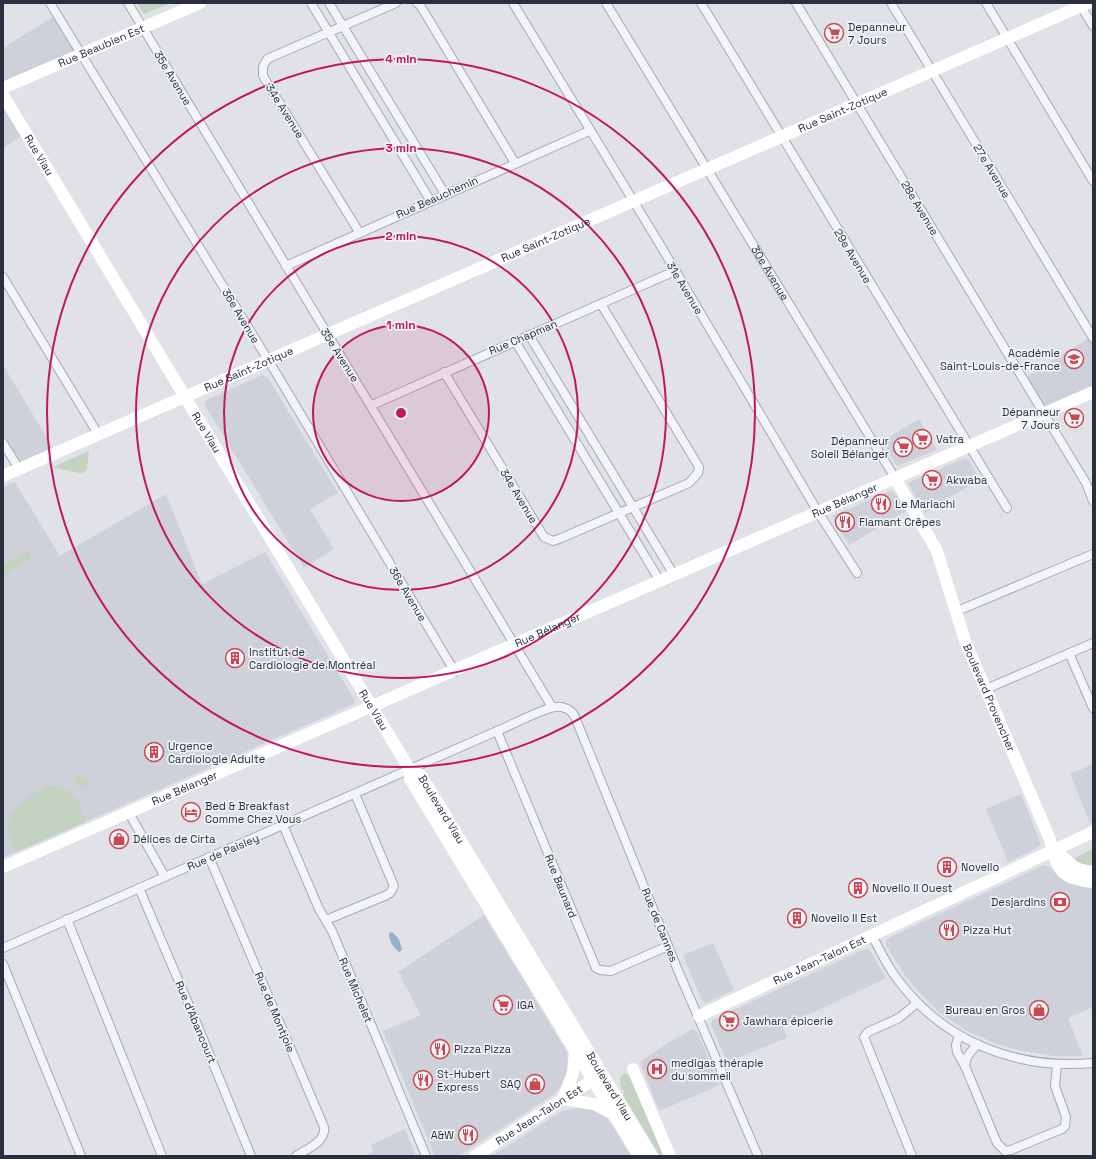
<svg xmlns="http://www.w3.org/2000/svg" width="1096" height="1159" font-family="'Space Grotesk',sans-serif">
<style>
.built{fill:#ced1da}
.green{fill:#c4d2c1}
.water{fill:#9cadc7}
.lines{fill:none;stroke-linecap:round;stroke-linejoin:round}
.street-casing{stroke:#a5a9b2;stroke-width:10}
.street{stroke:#f2f4f7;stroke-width:8}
.secondary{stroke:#fff;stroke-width:12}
.ring{fill:none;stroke:#c2185b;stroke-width:2}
.labels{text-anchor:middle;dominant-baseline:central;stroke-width:3.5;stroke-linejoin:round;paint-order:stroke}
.poi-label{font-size:11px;fill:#292f3f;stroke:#eff2f6;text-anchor:start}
.street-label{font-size:11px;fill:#292f3f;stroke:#eff2f6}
.centre{fill:#c2185b;stroke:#eff2f6;stroke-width:2}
.ring-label{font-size:12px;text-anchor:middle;font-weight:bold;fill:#c2185b;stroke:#eff2f6;stroke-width:3.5;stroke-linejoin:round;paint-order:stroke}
</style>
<rect width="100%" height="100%" fill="#e0e2e8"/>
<!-- built -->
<g class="built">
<polygon points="56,15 77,53 4,93 26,133 3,148 3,48"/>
<polygon points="1092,336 1093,392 1044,413 1023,379"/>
<polygon points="3,365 56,453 19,469 3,443"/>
<polygon points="262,375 268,378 338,493 310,509 334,549 304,568 204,404 206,400"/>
<polygon points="919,419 937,450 897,466 882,441"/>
<polygon points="965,458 969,460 980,479 925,513 908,483"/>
<polygon points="15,482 60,556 166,494 202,584 265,552 354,699 354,704 3,858 3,487"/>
<polygon points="890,491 894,492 906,511 849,545 833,519 833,516"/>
<polygon points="1093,764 1093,822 1090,823 1070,774"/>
<polygon points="1021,794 1041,844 1037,848 1008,862 986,809"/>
<polygon points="1044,865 1050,867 1058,876 1069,884 1093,888 1093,1007 1068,1018 1083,1056 1054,1056 1022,1051 994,1043 965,1030 939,1012 917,990 904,974 886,945 886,940 890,937"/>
<polygon points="484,915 567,1052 568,1070 562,1085 553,1095 458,1156 435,1156 383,1031 421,1015 398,972"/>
<polygon points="713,943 734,990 706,1003 701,999 683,955"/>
<polygon points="868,949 871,952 886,978 783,1027 787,1038 727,1062 711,1025 712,1020 862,950"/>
<polygon points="693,1029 697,1032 720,1085 659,1111 642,1067 641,1061 671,1041"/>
<polygon points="580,1107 586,1107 603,1114 611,1123 631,1156 492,1156 560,1112"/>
<polygon points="405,1129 416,1156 366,1156 373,1152 371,1145"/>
</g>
<!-- green -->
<g class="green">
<polygon points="137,3 171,3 144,14"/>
<polygon points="89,451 87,469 82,474 53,467"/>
<polygon points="29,550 32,557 3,576 3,566"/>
<polygon points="75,776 85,778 89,783 86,787 81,787 73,779"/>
<path d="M48,785C75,788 78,798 86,822L16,852C13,845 8,837 8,831C6,807 32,795 48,785Z"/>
<polygon points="1093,849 1093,866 1077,863 1075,858"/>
<polygon points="624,1073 629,1075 664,1156 660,1156 623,1095 625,1093 622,1089 621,1090 620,1078"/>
</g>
<!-- water -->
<path class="water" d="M392,932L399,939L402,950L399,952C393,947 389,941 389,933Z"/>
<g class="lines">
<!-- street casing -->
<g class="street-casing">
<g id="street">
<polyline points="50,3 276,373 455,672"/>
<polyline points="128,3 552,707"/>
<polyline points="311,3 430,200"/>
<polyline points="329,3 445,194"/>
<polyline points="417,3 420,5 515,163"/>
<polyline points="513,3 662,248 818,512 857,573"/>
<path id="s1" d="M606,3L895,478"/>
<polyline points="701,3 1007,508"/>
<polyline points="796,3 1063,445 1086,483 1093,501"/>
<polyline points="891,3 1093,338"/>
<polyline points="986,3 1093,181"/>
<polyline points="1079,3 1093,26"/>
<polyline points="359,232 263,76 263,67 267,59 396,3"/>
<polyline points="286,266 589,131"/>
<polyline points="3,277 98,434"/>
<polyline points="529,335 674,575"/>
<polyline points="515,341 660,581"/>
<polyline points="444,372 544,537 553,541 559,539 689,483 698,473 699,467 601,304"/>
<polyline points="372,405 675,271"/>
<polyline points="3,443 19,469"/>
<polyline points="955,612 1093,554"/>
<polyline points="1069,653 1093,708"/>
<polyline points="986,689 1093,643"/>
<polyline points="497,731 596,968 600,970 611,971 668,946"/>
<polyline points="129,813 165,877"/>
<polyline points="283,825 319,909 332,931 426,1156"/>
<path d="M209,857L324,1127C326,1142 307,1149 296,1156"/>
<polyline points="139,888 197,1024 251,1156"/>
<polyline points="67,919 162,1156"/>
<polyline points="326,920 387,895 390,893 394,886 355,794"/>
<path d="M872,935C880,951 887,966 898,980C944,1042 1017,1070 1093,1063"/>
<path d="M3,948L497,731C510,726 545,707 556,707C564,706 572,710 575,717L677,968L758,1156"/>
<polyline points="3,964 81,1156"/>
<polyline points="959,1035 956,1045 957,1052 965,1066 997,1143 1005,1151 1011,1150 1062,1129 1065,1126 1066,1117 1055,1086 1057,1065"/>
<polyline points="965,1066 967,1057 977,1044"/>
<polyline points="912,1156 864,1037 868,1032 899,1018 917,1003"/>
</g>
</g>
<!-- street -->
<use href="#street" class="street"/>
<!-- secondary -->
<g class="secondary">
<path id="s2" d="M3,88L200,3"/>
<path id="s3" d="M3,95L410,770"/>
<path id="s4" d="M3,476L1088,3"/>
<path id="s5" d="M895,478L937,551L965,641L1049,837C1058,868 1057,878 1093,882"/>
<path id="s6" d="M410,770L421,775L652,1156"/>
<polyline points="410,770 410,779 639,1156"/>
<path d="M1054,850C1072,862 1068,869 1093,872"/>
<path id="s7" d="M3,867L1093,392"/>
<path id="s8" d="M699,1016L1093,832"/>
<polyline points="633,1069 670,1156"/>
<polyline points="563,1099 594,1104 611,1113"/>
<polyline points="563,1099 573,1073 575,1052"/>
<path id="s9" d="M475,1156L599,1076"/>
</g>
</g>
<!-- distance rings -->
<circle cx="401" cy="413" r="88" fill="#c2185b" fill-opacity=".12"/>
<g class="ring">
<circle cx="401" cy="413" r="88"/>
<circle cx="401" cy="413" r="177"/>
<circle cx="401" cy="413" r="265"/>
<circle cx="401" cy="413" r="354"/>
</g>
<!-- icons -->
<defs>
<g id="supermarket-ring" transform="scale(1)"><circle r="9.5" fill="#eff2f6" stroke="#ca4851" stroke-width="1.5"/><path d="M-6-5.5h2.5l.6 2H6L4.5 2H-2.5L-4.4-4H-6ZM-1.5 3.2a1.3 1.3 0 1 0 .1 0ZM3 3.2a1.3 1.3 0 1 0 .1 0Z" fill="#ca4851"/></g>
<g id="school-ring" transform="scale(1)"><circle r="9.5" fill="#eff2f6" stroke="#ca4851" stroke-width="1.5"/><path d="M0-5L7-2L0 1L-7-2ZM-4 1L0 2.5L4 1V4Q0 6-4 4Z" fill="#ca4851"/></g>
<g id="restaurant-ring" transform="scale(1)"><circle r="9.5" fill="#eff2f6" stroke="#ca4851" stroke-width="1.5"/><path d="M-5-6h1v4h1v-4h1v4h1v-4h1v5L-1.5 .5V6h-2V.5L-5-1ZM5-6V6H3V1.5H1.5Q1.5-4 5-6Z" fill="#ca4851"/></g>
<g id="building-ring" transform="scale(1)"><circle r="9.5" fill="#eff2f6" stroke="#ca4851" stroke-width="1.5"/><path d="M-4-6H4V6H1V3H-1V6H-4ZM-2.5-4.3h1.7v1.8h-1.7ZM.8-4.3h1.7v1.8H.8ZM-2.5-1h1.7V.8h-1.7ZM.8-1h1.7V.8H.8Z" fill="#ca4851"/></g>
<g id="hotel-ring" transform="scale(1)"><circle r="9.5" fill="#eff2f6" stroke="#ca4851" stroke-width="1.5"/><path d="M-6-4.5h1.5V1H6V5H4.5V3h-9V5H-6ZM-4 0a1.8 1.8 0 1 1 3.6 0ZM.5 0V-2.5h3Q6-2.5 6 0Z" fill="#ca4851"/></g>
<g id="shop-ring" transform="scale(1)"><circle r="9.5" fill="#eff2f6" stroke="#ca4851" stroke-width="1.5"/><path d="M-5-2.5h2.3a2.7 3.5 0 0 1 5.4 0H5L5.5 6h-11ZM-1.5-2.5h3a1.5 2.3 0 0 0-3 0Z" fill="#ca4851"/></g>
<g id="bank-ring" transform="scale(1)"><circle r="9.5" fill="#eff2f6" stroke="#ca4851" stroke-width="1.5"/><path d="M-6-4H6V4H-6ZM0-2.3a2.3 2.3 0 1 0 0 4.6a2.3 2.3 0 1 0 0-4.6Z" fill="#ca4851"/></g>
<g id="hospital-ring" transform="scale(1)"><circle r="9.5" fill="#eff2f6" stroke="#ca4851" stroke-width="1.5"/><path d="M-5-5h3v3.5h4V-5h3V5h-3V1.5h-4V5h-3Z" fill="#ca4851"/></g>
</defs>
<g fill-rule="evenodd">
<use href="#supermarket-ring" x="834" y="33"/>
<use href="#school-ring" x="1074" y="359"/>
<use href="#supermarket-ring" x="1074" y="418"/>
<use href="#supermarket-ring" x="922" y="439"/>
<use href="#supermarket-ring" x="903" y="447"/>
<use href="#supermarket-ring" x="932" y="480"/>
<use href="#restaurant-ring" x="881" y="504"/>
<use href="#restaurant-ring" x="845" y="522"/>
<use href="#building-ring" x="235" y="658"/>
<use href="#building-ring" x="154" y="752"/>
<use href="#hotel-ring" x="191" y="812"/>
<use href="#shop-ring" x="119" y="839"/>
<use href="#building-ring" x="947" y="867"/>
<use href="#building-ring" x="858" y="888"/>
<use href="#bank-ring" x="1060" y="902"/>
<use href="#building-ring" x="797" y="918"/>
<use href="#restaurant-ring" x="949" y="930"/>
<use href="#supermarket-ring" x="503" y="1005"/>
<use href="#shop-ring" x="1039" y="1010"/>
<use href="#supermarket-ring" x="729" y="1021"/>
<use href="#restaurant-ring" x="440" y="1049"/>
<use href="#hospital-ring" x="657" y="1069"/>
<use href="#restaurant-ring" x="423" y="1080"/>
<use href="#shop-ring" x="535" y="1084"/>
<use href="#restaurant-ring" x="468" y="1135"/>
</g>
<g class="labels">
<!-- poi labels -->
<g class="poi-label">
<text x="848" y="27">Depanneur<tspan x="848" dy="13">7 Jours</tspan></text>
<text x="1060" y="353" text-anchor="end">Académie<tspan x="1060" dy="13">Saint-Louis-de-France</tspan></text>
<text x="1060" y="412" text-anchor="end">Dépanneur<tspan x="1060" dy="13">7 Jours</tspan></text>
<text x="936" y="439">Vatra</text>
<text x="889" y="441" text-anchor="end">Dépanneur<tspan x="889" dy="13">Soleil Bélanger</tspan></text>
<text x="946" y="480">Akwaba</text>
<text x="895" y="504">Le Mariachi</text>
<text x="859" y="522">Flamant Crêpes</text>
<text x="249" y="652">Institut de<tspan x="249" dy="13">Cardiologie de Montréal</tspan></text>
<text x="168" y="746">Urgence<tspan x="168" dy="13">Cardiologie Adulte</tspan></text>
<text x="205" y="806">Bed &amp; Breakfast<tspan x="205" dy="13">Comme Chez Vous</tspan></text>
<text x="133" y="839">Délices de Cirta</text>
<text x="961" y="867">Novello</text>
<text x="872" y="888">Novello II Ouest</text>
<text x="1046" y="902" text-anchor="end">Desjardins</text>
<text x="811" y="918">Novello II Est</text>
<text x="963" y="930">Pizza Hut</text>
<text x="517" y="1005">IGA</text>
<text x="1025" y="1010" text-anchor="end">Bureau en Gros</text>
<text x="743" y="1021">Jawhara épicerie</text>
<text x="454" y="1049">Pizza Pizza</text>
<text x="671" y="1063">medigas thérapie<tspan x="671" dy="13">du sommeil</tspan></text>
<text x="437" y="1074">St-Hubert<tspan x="437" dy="13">Express</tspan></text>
<text x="521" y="1084" text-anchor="end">SAQ</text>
<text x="454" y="1135" text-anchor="end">A&amp;W</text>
</g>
<!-- street labels -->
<g class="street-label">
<text stroke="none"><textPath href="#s2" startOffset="107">Rue Beaubien Est</textPath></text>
<text transform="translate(173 78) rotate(59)">35e Avenue</text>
<text stroke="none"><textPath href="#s4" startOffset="916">Rue Saint-Zotique</textPath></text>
<text transform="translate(285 111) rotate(58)">34e Avenue</text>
<text stroke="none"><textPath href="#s3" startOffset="70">Rue Viau</textPath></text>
<text transform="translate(992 171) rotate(59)">27e Avenue</text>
<text transform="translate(437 197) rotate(-24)">Rue Beauchemin</text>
<text transform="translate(920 208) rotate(59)">28e Avenue</text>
<text stroke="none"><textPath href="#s4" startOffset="592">Rue Saint-Zotique</textPath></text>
<text transform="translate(853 256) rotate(59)">29e Avenue</text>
<text stroke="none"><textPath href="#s1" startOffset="316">30e Avenue</textPath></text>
<text transform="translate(685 288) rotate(59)">31e Avenue</text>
<text transform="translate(241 316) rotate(59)">36e Avenue</text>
<text transform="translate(523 337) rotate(-23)">Rue Chapman</text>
<text transform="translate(340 355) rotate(58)">35e Avenue</text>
<text stroke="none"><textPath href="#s4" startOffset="268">Rue Saint-Zotique</textPath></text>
<text stroke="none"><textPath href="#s3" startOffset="394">Rue Viau</textPath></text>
<text transform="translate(519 496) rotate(59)">34e Avenue</text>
<text stroke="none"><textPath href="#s7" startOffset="918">Rue Bélanger</textPath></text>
<text transform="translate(408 594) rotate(59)">36e Avenue</text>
<text stroke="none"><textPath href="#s7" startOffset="594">Rue Bélanger</textPath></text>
<text stroke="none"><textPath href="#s5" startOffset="240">Boulevard Provencher</textPath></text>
<text stroke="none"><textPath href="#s3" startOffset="718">Rue Viau</textPath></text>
<text stroke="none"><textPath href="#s7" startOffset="198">Rue Bélanger</textPath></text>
<text stroke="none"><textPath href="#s6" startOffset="52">Boulevard Viau</textPath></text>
<text transform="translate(223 852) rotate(-23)">Rue de Paisley</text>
<text transform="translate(561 886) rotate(68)">Rue Baunard</text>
<text transform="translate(660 925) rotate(68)">Rue de Cannes</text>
<text stroke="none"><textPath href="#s8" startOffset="133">Rue Jean-Talon Est</textPath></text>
<text transform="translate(356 990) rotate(67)">Rue Michelet</text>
<text transform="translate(275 1012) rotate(67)">Rue de Montjoie</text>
<text transform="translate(196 1022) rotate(67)">Rue d'Abancourt</text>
<text stroke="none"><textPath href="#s6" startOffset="376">Boulevard Viau</textPath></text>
<text stroke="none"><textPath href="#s9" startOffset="76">Rue Jean-Talon Est</textPath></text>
</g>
</g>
<circle cx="401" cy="413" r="6" class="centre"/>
<g class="ring-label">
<text x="401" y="63">4 min</text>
<text x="401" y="152">3 min</text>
<text x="401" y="240">2 min</text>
<text x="401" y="329">1 min</text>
</g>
<!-- border -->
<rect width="1096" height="1159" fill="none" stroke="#292f3f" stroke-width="8"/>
</svg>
